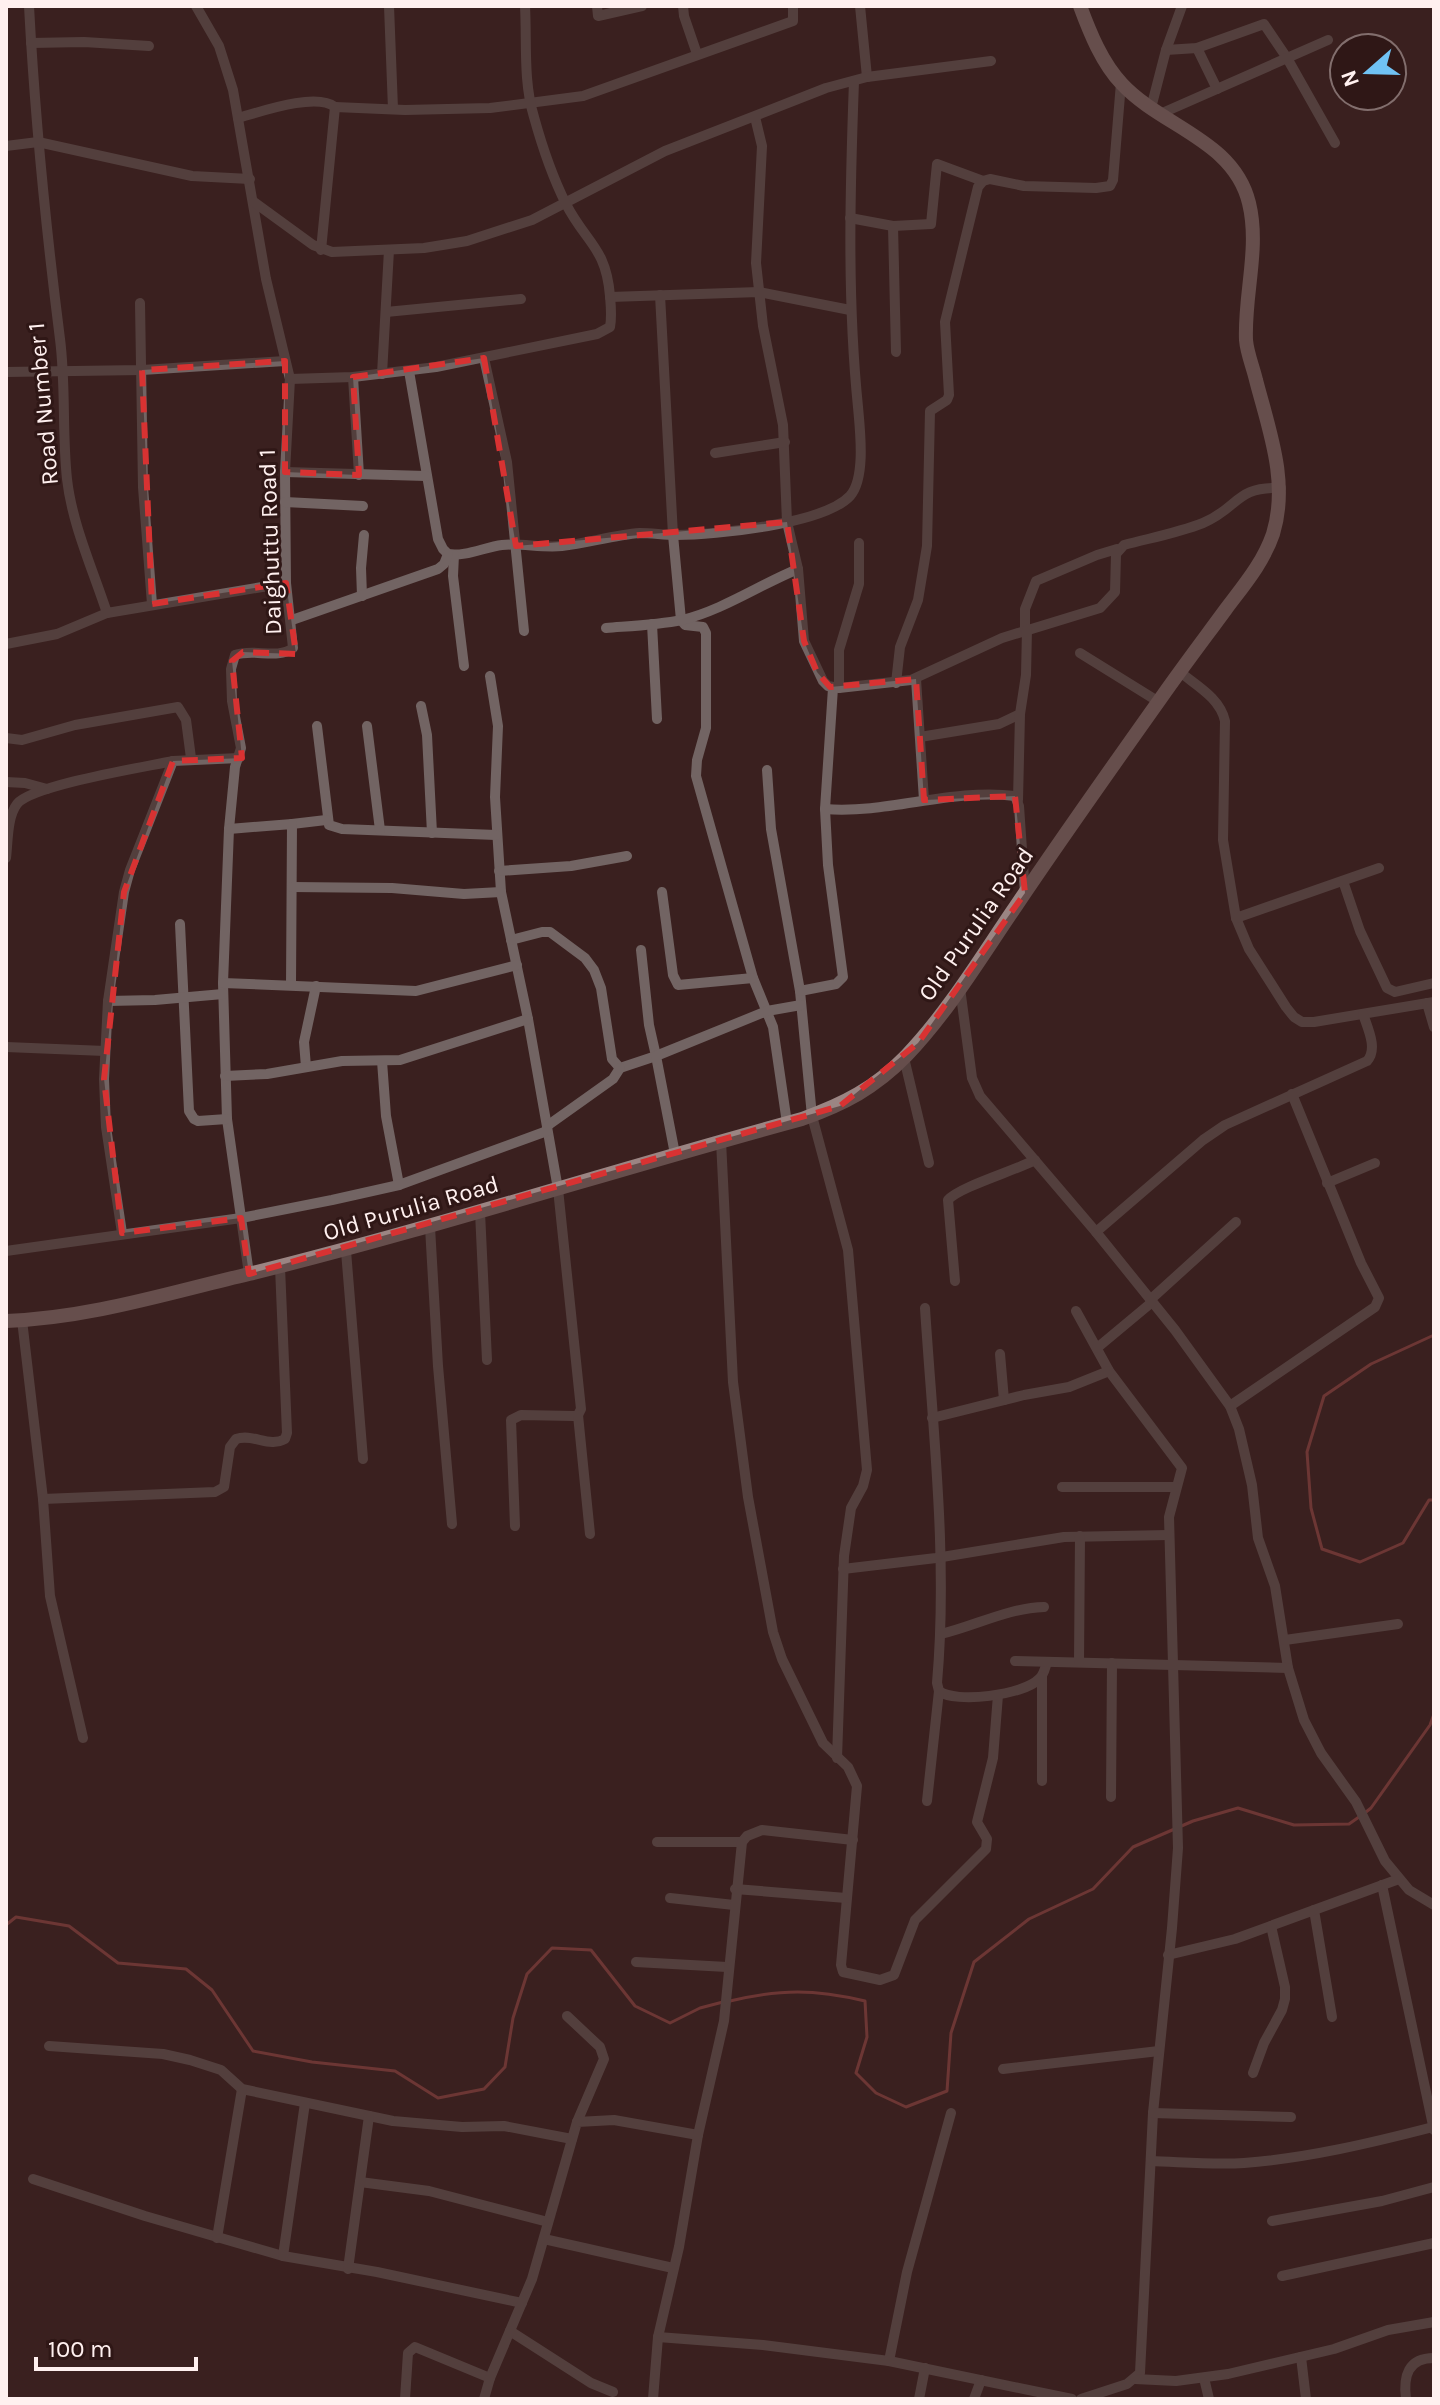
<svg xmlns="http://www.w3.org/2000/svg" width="1440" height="2405" font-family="Karla,sans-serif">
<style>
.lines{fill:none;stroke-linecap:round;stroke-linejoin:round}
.stream{stroke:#a9504e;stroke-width:3}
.street{stroke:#726463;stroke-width:10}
.secondary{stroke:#9b8583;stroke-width:14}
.marked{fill:none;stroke:#d83232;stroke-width:6;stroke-dasharray:16 10;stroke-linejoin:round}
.labels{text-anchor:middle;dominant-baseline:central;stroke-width:6;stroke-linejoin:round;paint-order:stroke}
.street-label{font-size:24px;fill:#fff0ef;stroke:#2f1716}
</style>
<rect width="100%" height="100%" fill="#3a201f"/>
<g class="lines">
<!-- stream -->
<g class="stream">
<polyline points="1434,1335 1371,1364 1324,1396 1307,1452 1311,1508 1322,1549 1360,1562 1403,1543 1429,1500 1434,1500"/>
<polyline points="1366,1812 1371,1808 1430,1725 1434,1714"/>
<polyline points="6,1925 16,1917 69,1926 118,1963 186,1969 212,1990 253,2051 312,2062 395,2071 438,2098 484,2089 505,2067 513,2018 527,1974 552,1948 591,1950 635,2006 670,2023 700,2008 723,2002"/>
<path d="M730,2001C781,1989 814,1989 865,2001L867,2037L856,2073L876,2093L906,2107L947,2091L951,2033L974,1962L1029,1919L1093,1889L1133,1847L1193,1821L1238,1808L1294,1825L1349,1824L1359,1817"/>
</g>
<!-- street -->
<g class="street">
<path d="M29,6C35,118 46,229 60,339C66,386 62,433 67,479C72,524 93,570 107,613L286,583"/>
<path d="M196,6L219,46L233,90L266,279L290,379L285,472L286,583L293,648C277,660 254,648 235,655L231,669L232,701L241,748L235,767L229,829L223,983L227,1119L249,1274"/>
<polyline points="389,6 393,109"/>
<polyline points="597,6 598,16 642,6"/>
<polyline points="683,6 684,16 697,54"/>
<polyline points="860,6 867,77"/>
<polyline points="31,43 84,42 149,46"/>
<polyline points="1197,48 1217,89"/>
<polyline points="1166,50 1197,48 1264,24 1287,58 1335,143"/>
<polyline points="335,107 405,110 490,108 583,96 793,21 793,6"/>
<polyline points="1151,108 1166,50 1182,6"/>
<polyline points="1160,114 1328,40"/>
<path d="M755,117L762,146L756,263L763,326L783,425L787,522L798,569L804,641L823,681L828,686L839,688L911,680L1002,638L1100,608L1115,592L1116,554L1124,545C1150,538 1178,533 1203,523C1239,508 1235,486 1281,488"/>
<path d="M238,118C260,112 316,92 335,107L321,250"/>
<polyline points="6,146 38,142 192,176 250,179"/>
<polyline points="254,202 313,245 332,252 424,248 467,241 532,220 665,151 826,88 867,77 991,61"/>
<polyline points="850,218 893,226"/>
<polyline points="660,295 673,535 681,620 685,625 703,627 706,633 706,728 697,760 696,776 753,978 773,1027 787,1123"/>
<polyline points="610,297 759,292 850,310"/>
<polyline points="140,303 143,487 152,604"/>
<polyline points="386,312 521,299"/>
<polyline points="896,352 893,226 931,224 937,164 983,181"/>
<polyline points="484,358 507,462 524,631"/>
<path d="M409,371L438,539L443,549L448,554C465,557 485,547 502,545C521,543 542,548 562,546C588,543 614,535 640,533C652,533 664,535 676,535C715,535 824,524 850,496C866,478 860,430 858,407C847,298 850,190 854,81"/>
<polyline points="6,372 142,370 285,361"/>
<polyline points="382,374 389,250"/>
<polyline points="353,377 359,475"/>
<path d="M290,379L353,377L436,367L597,334L610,327C612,317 611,307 610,296C606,247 586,243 566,204C552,176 542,146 534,117C523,81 527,42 525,6"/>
<polyline points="715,453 785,442"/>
<polyline points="285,472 426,476"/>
<polyline points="285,502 363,506"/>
<polyline points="454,555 453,576 464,666"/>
<polyline points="362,596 361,568 364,535"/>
<polyline points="292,620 438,569 444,564 448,554"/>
<polyline points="652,624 657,719"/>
<path d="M606,628C631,626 657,625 682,620C723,610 759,585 798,569"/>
<polyline points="1025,630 1025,609 1036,581 1097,555 1117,549"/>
<polyline points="6,644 57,634 107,613"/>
<polyline points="1080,653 1159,702"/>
<path d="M1180,672C1197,686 1220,698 1225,721L1223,840L1236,918L1249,949L1286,1007L1294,1017L1302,1022H1314L1434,1002"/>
<polyline points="490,676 498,726 495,797 501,892 528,1019 558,1189 581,1409 578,1415 574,1416 521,1415 511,1420 515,1526"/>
<polyline points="916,679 924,800"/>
<polyline points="896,683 900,647 918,600 927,546 930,411 947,400 949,395 945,322 978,187 983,181 990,179 1024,186 1096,188 1110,186 1113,180 1121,83"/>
<polyline points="839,688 839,650 859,584 859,543"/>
<polyline points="421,706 427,735 432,833"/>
<polyline points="317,726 329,825 342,829 496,835"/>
<polyline points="367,726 380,830"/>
<polyline points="920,737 999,724 1020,714 1026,675 1027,629"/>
<polyline points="6,738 22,740 75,725 178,707 186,720 191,758"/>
<polyline points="767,770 771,829 800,991 812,1116 848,1250 867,1470 863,1486 851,1508 844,1556 837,1758"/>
<polyline points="6,782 25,783 47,789"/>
<polyline points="1018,800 1020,714"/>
<path d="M825,809C889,814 951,788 1015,796L1019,806L1025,893"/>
<polyline points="292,824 326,820"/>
<polyline points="229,829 292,824 291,985"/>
<path d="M6,858C8,842 7,817 17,804C32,785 145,767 173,761"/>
<polyline points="499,871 571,866 627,856"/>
<polyline points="1343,881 1360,931 1387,988 1395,992 1434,983"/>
<polyline points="292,887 392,888 464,894 501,892"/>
<polyline points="662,892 673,975 678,985 753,978"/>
<polyline points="1236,918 1379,868"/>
<polyline points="180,924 189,1111 194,1119 198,1121 227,1119"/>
<polyline points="511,940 542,932 550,932 585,958 594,970 601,988 612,1059 620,1068 656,1056 649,1025 641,950"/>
<polyline points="223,983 416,991 517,965"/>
<polyline points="960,988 972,1078 980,1096 1096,1232 1175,1330 1230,1406 1239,1429 1252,1485 1258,1538 1275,1586 1288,1668 1304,1720 1321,1753 1356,1802 1385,1861 1409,1890 1434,1905"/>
<polyline points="800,991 836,984 843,977 828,865 825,809 833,688"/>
<polyline points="108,1001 155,1000 223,994"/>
<polyline points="1427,1003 1434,1027"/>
<polyline points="6,1047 105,1051"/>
<polyline points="904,1058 929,1163"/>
<polyline points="382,1061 386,1116 399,1185"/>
<polyline points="306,1067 304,1042 316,986"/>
<polyline points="225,1076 267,1074 342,1061 400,1060 528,1019"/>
<polyline points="721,1141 733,1382 748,1497 773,1632 782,1659 823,1743 848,1767 857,1786 841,1965 843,1972 880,1980 894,1975 915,1920 986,1849 987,1839 977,1822 993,1758 998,1695"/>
<polyline points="675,1154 656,1056 767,1011 801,1005"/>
<polyline points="1327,1183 1375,1163"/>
<polyline points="480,1212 487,1360"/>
<polyline points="430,1227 438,1366 452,1524"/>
<path d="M1096,1232L1203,1140L1225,1125L1367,1061C1378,1049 1368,1029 1363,1014"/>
<polyline points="122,1233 106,1127 104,1079 108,1001 124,892 130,870 173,761 239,758"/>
<polyline points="6,1251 241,1218 332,1200 399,1185 547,1131 547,1126 613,1079 620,1068"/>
<polyline points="346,1251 363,1459"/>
<path d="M955,1281L948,1200C959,1187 1014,1171 1035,1160"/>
<path d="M925,1308C933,1432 948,1559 937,1683L939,1691C955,1704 1024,1695 1039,1679C1044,1675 1045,1668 1047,1662"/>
<polyline points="1076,1311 1109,1371 1182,1468 1169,1517 1178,1848 1172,1928 1153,2113 1140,2373 1127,2384 1081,2399"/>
<polyline points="22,1320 43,1499 50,1596 83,1738"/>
<polyline points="1097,1348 1151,1303 1150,1300 1236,1222"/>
<polyline points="1000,1354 1004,1400"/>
<polyline points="1230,1406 1375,1307 1379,1298 1361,1263 1292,1094"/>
<polyline points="578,1415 590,1534"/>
<polyline points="932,1418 1024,1395 1069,1387 1109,1371"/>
<polyline points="1062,1487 1176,1487"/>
<path d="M43,1499L215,1492L224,1487L230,1447L236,1439C253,1433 269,1448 285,1439L287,1433L280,1267"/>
<polyline points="843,1569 936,1558 1064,1537 1169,1535"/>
<path d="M941,1634C975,1626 1008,1608 1044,1607"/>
<polyline points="1285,1640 1398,1624"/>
<polyline points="1015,1661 1288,1668"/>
<polyline points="1079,1662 1080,1536"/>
<polyline points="1042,1781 1042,1677"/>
<polyline points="1111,1797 1112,1663"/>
<polyline points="927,1801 939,1691"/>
<polyline points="657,1842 742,1842"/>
<polyline points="1382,1885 1434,2130"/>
<polyline points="735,1889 846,1898"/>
<polyline points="670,1898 734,1905"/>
<polyline points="1314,1910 1332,2017"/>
<polyline points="1168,1955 1235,1939 1399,1879"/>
<polyline points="636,1962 727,1967"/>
<polyline points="567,2016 600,2047 604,2059 577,2122"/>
<polyline points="49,2046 163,2054 190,2060 221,2070 242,2089 393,2121 462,2127 504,2126 572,2139"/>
<polyline points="1003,2069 1159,2051"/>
<polyline points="1253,2073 1264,2043 1282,2010 1285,1999 1285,1987 1271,1926"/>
<polyline points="1153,2113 1291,2117"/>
<path d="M1151,2161C1182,2162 1213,2165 1244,2163C1308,2158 1371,2143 1433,2127"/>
<polyline points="33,2179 145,2216 283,2256 377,2272 522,2303"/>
<polyline points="360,2182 429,2191 548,2222"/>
<polyline points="1272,2221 1382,2201 1434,2187"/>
<polyline points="217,2238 242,2089"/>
<polyline points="544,2239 673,2268"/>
<polyline points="283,2256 305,2103"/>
<polyline points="348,2269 369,2116"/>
<polyline points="1282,2276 1434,2243"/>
<polyline points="510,2331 591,2383 613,2392"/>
<polyline points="658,2337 763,2345 889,2361 1072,2399"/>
<polyline points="1301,2357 1306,2399"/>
<polyline points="889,2361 907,2272 951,2113"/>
<polyline points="1204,2378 1209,2399"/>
<polyline points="1135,2379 1176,2381 1228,2374 1334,2349 1388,2330 1434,2322"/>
<polyline points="405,2399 408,2353 415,2347 490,2378"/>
<polyline points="484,2399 490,2378 532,2279 577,2122 614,2120 698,2135"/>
<polyline points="653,2399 658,2337 679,2247 698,2135 724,2021 742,1842 747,1836 762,1830 853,1840"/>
<polyline points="919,2399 925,2368"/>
<polyline points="974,2399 981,2380"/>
<path d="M1406,2399C1403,2376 1408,2358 1434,2358"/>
</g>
<!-- secondary -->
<path class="secondary" d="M6,1321C90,1318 168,1293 249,1274C435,1228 617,1169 802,1119C844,1104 875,1088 906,1056C949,1011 981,957 1016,906C1063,836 1112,767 1161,698C1182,668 1204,639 1226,609C1244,585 1263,563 1273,534C1289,482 1269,430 1256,380C1253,367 1247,353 1246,340C1244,295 1260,248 1249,203C1234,140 1162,127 1122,84C1102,63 1090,33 1080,6"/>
</g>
<!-- marked area -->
<path d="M0 0H1440V2405H0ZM484,358L516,546L787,522L804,641L817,672L830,687L916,679L924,800L1015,796L1025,893L918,1043L840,1106L249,1274L241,1218L122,1233L104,1079L124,892L173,761L242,758L232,661L243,652L296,654L286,583L152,604L142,370L285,361V472L359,475L353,377Z" fill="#3a201f" fill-opacity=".55" fill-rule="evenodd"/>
<path class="marked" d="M484,358L516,546L787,522L804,641L817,672L830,687L916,679L924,800L1015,796L1025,893L918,1043L840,1106L249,1274L241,1218L122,1233L104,1079L124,892L173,761L242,758L232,661L243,652L296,654L286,583L152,604L142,370L285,361V472L359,475L353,377Z"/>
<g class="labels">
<!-- street labels -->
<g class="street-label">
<text transform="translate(43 404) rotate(-95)">Road Number 1</text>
<text transform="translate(270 542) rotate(-92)">Daighuttu Road 1</text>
<text transform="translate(976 924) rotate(-55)">Old Purulia Road</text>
<text transform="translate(411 1208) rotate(-16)">Old Purulia Road</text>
</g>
</g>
<!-- border -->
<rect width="1440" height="2405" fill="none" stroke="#fff0ef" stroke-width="16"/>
<!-- north arrow -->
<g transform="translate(1368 72) rotate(250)"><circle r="38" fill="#2f1716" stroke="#826e6d" stroke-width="2"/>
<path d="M0-6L14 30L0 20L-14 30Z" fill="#70c2f4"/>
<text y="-12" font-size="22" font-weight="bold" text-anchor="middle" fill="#fff0ef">N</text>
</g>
<!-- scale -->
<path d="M36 2357v12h160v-12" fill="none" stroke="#fff0ef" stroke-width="4"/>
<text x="48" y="2357" font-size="24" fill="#fff0ef" stroke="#2f1716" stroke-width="6" paint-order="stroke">100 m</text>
</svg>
